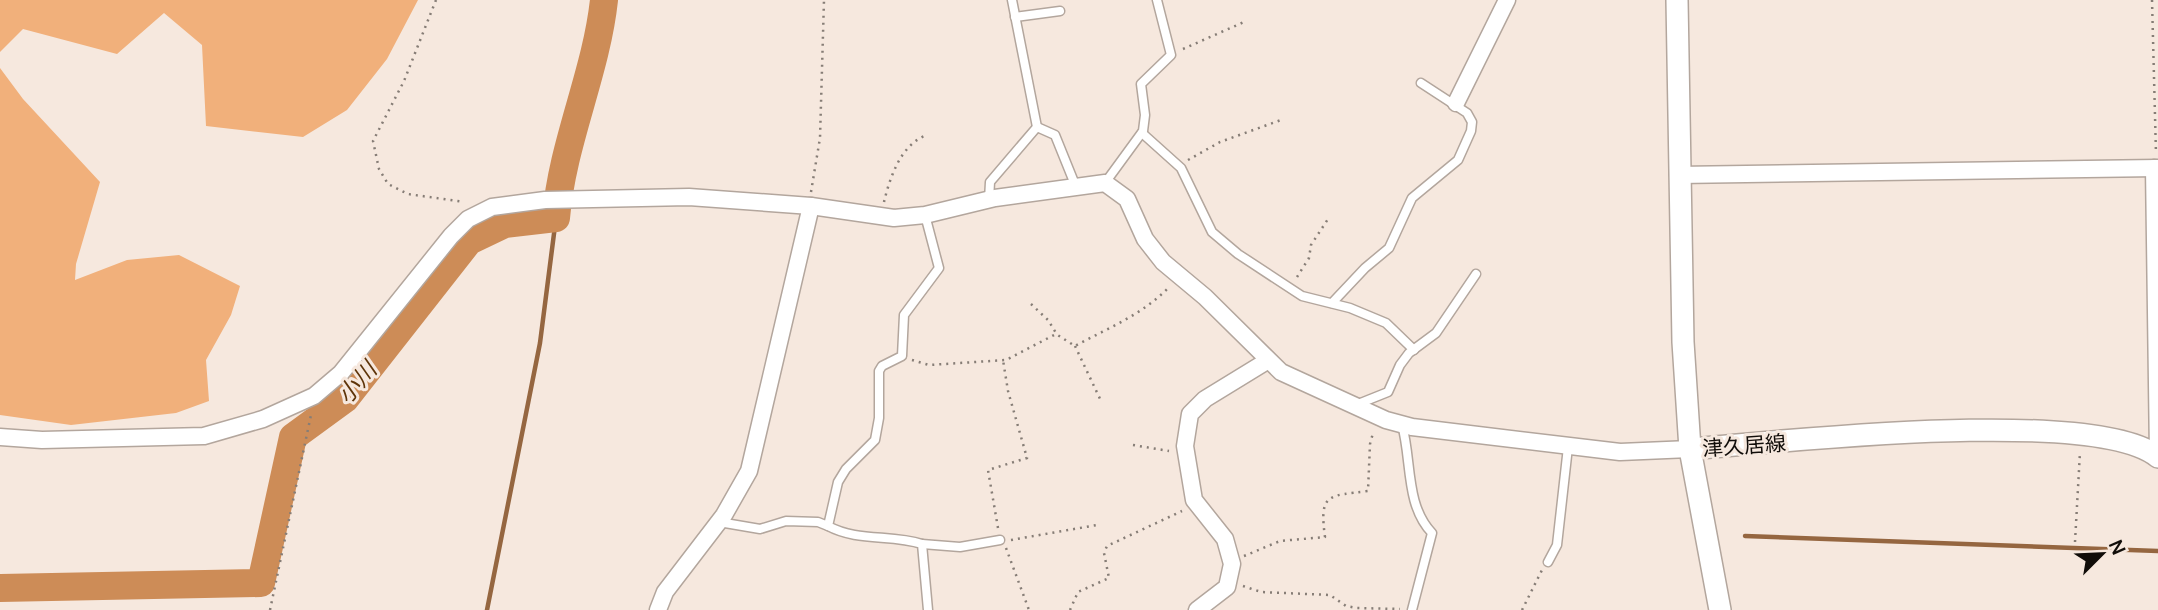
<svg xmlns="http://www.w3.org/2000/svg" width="2158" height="610" font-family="Manrope,'Noto Sans JP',sans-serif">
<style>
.green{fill:#f1b07b}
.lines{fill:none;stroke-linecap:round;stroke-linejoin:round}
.stream{stroke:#956640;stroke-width:4.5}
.river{stroke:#cd8c57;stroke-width:28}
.service-casing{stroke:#b3a69d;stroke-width:11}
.minor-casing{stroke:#b3a69d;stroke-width:19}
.secondary-casing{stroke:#b3a69d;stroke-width:24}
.path{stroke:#867d76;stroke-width:2.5;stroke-dasharray:2 5;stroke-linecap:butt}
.service{stroke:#fff;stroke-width:8}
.minor{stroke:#fff;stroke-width:16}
.secondary{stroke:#fff;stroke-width:21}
.labels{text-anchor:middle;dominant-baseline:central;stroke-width:6;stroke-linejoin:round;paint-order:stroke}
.street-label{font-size:21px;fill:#110d09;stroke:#f6e8de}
.water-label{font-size:23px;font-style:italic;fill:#5e3409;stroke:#f6e8de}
</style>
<rect width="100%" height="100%" fill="#f6e8de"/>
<!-- green -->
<g class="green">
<polygon points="0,0 418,0 387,59 347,110 303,137 206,126 202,45 164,13 117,54 23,29 0,52"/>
<polygon points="0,68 23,99 100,182 76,264 75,280 127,260 179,255 240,286 231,315 206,360 209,401 176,413 71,425 0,415"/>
</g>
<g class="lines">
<!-- stream -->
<g class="stream">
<polyline points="1745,536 2158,551"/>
<polyline points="487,610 540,343 556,218"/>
</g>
<!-- river -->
<path class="river" d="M0,588L261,583L293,437L345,399L469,241L505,224L556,218C562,143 596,74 604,0"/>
<!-- service casing -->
<g class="service-casing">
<g id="service">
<polyline points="1015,17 1060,11"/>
<polyline points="1037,127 1055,135 1076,187"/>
<polyline points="1142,133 1181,168 1212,232 1238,254 1302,296 1350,308 1386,323 1414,350"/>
<polyline points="1105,183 1143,131 1145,115 1141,84 1171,55 1157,0"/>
<polyline points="989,200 990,182 1037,127 1012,0"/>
<path d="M925,215L939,268L904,315L902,356L882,366L879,371V418L875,440L846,469L838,482L828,526C858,542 891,534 922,544L928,610"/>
<polyline points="1332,303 1365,268 1389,248 1412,198 1458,160 1471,131 1472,122 1467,113 1421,83"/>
<polyline points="1358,404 1388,392 1400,365 1409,353 1436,333 1476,274"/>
<path d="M1402,425C1412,460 1405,505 1432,533L1412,610"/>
<polyline points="719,522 760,529 786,521 818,522 828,526"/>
<polyline points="922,544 960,547 1000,540"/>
<polyline points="1548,562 1557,545 1568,447"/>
</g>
</g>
<!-- minor casing -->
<g class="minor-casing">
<g id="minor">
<polyline points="1456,103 1507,0"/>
<polyline points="2154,168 2158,455"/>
<polyline points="1678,175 2158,168"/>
<polyline points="0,437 42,440 204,436 263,419 314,396 341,373 451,236 468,219 492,207 545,200 689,197 811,206 894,218 925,215 995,198 1105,183 1127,199 1145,239 1163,262 1205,297 1281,372 1386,420 1412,427 1620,452 1690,449"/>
<polyline points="658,610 665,592 724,515 749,471 811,206"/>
<polyline points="1197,610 1227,587 1232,564 1225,539 1194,500 1185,446 1190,414 1205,399 1267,361"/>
</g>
</g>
<!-- secondary casing -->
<g class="secondary-casing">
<g id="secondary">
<polyline points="1677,0 1683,342 1690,449 1720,610"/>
<path d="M1690,449C1780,442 2095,406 2158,457"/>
</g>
</g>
<!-- path -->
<g class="path">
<polyline points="436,0 404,81 373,141 379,169 388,184 408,194 464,202"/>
<polyline points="2152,0 2156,154"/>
<polyline points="1183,49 1244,22"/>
<polyline points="1188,160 1220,142 1281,120"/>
<polyline points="811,192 820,138 824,0"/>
<path d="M884,202C890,177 901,144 927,135"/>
<polyline points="1297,277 1309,258 1311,245 1328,219"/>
<polyline points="1031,304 1048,320 1056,333"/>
<polyline points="1075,346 1102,403"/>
<path d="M912,360L929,365L1006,360L1056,334L1075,346C1108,328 1144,314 1170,286"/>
<polyline points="1133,445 1169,451"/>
<polyline points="998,528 988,470 1027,458 1008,391 1003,360"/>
<polyline points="1011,540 1097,525"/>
<polyline points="2075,542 2080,452"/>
<polyline points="1006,548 1029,610"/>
<path d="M1244,556L1280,541L1325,537C1319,493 1328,496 1368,491L1370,444L1373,433"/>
<polyline points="1243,586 1261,592 1330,595 1346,606 1357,608 1400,609"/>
<polyline points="270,610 311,415"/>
<polyline points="1070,610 1078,592 1109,578 1104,553 1107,546 1182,511"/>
<polyline points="1522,610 1542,570"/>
</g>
<!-- service -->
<use href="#service" class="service"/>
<!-- minor -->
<use href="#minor" class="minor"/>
<!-- secondary -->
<use href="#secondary" class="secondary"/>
</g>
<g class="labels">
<!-- street labels -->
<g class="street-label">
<text transform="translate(1744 445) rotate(-4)">津久居線</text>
</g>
<!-- water labels -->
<g class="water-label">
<text transform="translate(356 382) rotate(-49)">小川</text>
</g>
</g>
<!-- north arrow -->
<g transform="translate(2102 554) rotate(66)" stroke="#f6e8de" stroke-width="5" paint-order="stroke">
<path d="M0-5L12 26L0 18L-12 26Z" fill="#110d09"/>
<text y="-10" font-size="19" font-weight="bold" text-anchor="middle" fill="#110d09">N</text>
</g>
</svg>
